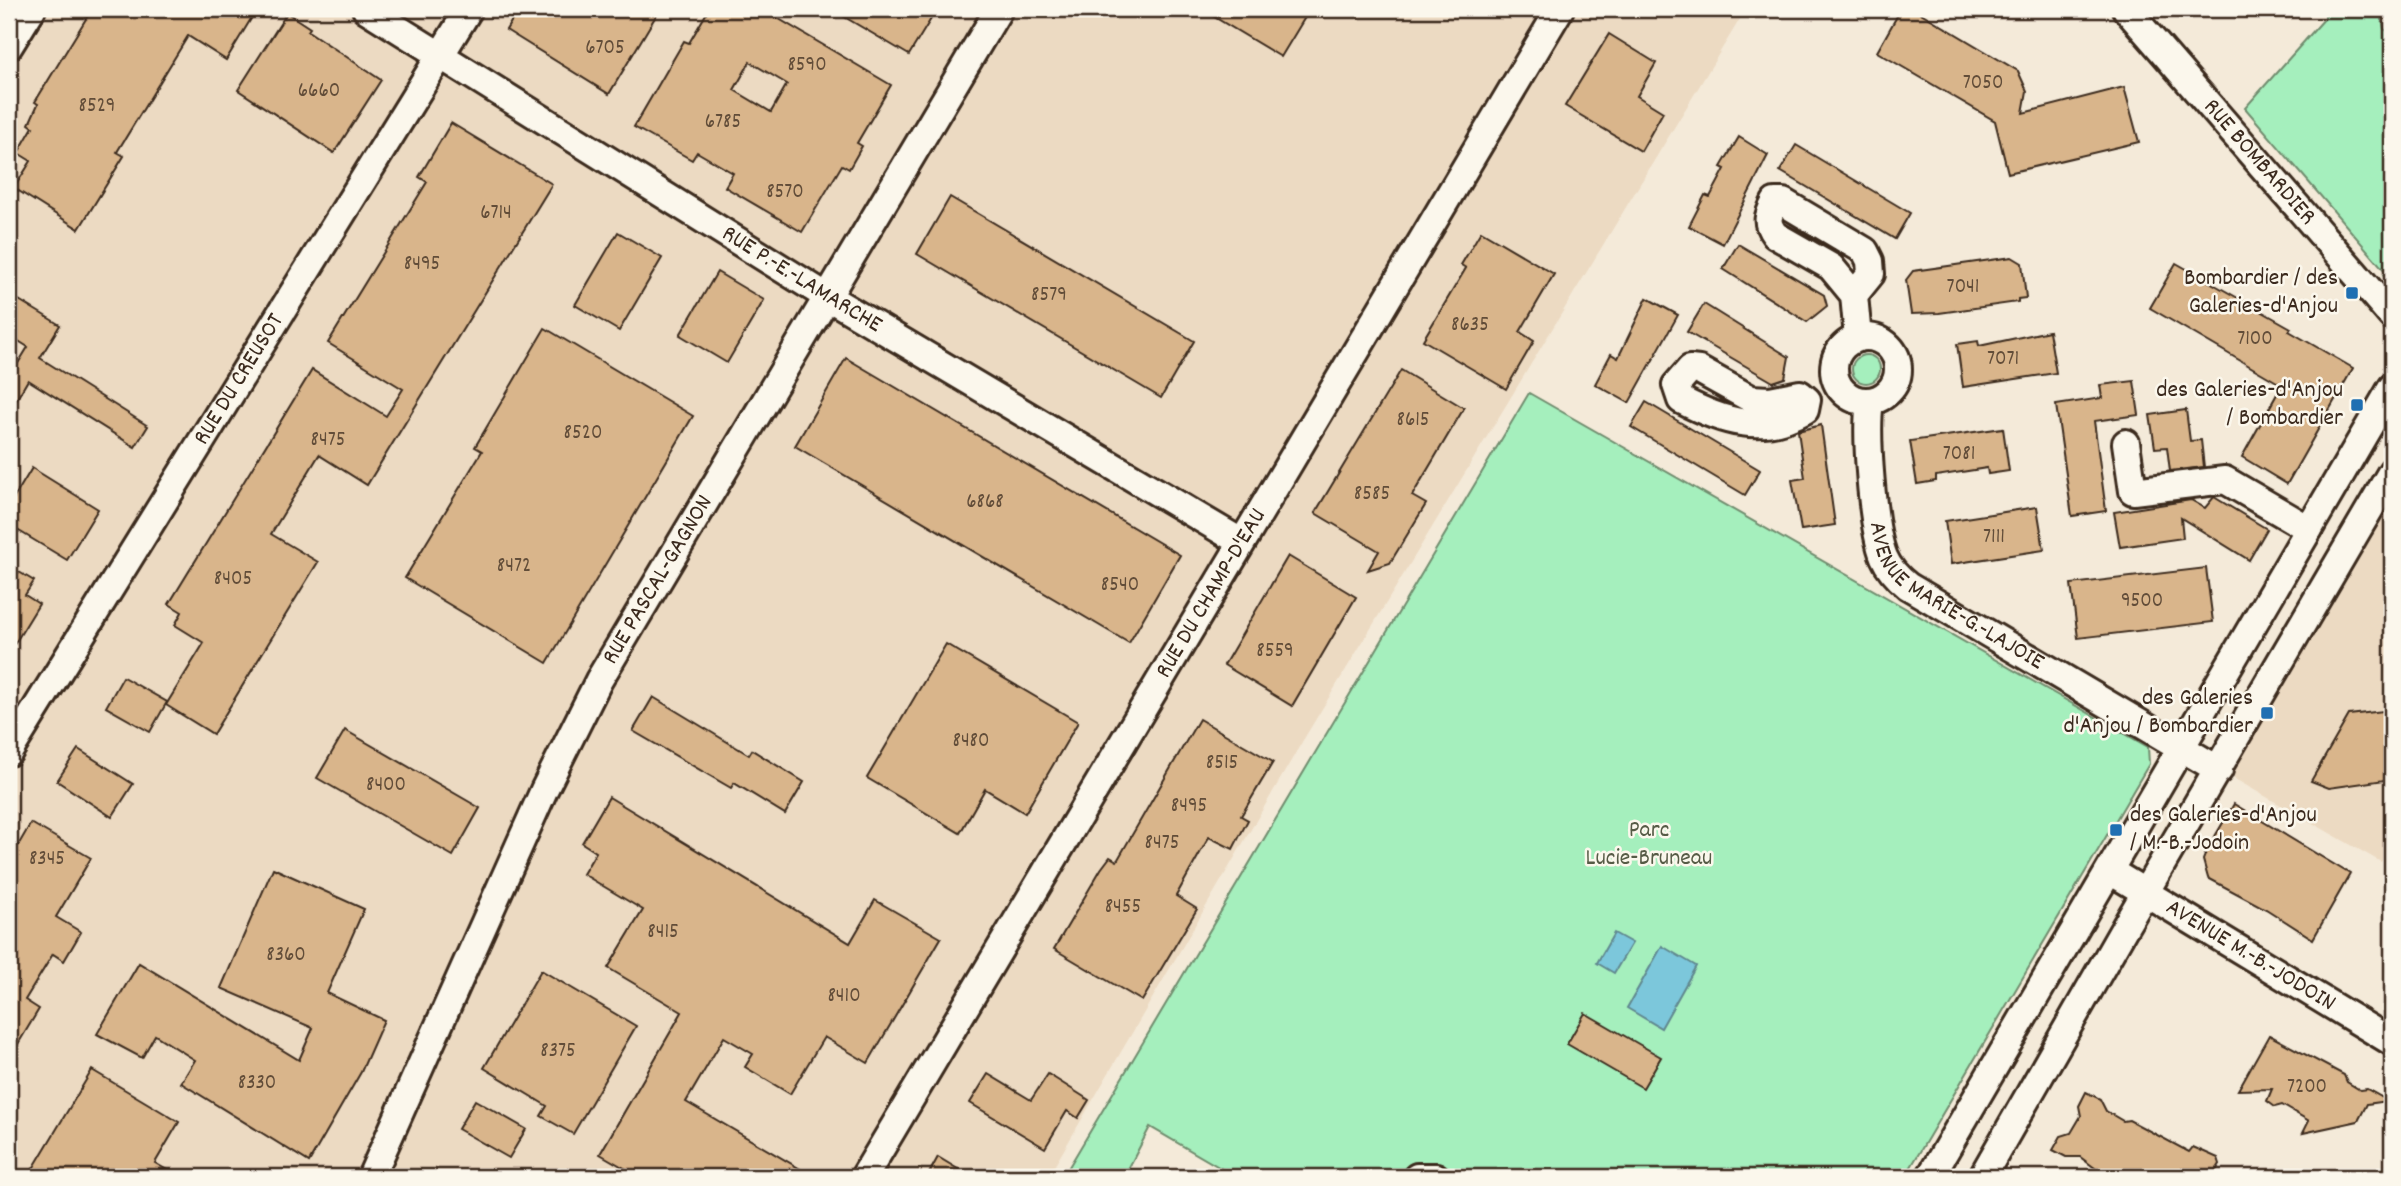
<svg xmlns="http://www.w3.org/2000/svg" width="2401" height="1186" font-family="Dekko,sans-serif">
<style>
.built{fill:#ecdac2}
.green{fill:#a5efbd;stroke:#708c6e;stroke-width:2}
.water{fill:#7bc7db;stroke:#61888f;stroke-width:2}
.building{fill:#d9b58b;stroke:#3b2a1e;stroke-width:2;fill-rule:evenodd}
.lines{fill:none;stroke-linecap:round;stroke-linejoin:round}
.minor-casing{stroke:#3b2a1e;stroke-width:32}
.minor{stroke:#fbf7ec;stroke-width:26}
.poi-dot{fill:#1f6fb2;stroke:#fbf7ec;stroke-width:2.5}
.labels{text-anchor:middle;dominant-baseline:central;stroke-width:5;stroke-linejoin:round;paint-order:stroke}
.number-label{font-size:21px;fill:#624d39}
.street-label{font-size:24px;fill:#3b2a1e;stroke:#fbf7ec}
.poi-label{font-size:24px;fill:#3b2a1e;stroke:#fbf7ec;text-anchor:end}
.park-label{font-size:24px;fill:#565b46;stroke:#fbf7ec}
</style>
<rect width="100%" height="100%" fill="#f4ead9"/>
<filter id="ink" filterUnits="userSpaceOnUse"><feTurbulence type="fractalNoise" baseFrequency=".0143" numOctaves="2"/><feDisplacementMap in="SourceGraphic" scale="14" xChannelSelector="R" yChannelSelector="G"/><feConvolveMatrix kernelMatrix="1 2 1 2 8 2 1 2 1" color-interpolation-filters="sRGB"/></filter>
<g filter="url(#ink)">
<!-- built -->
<g class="built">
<polygon points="9,9 1746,9 1302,742 1048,1177 9,1177"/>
<polygon points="2392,471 2392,844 2381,862 2219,770"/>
</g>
<!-- green -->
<g class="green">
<polygon points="2325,9 2380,9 2384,29 2392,34 2392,286 2383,275 2386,272 2245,108 2325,18"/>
<circle cx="1866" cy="369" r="14"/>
<polygon points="1529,393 2148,747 2149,764 1905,1177 1236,1177 1150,1127 1124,1177 1063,1177"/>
</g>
<!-- water -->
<g class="water">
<polygon points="1614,933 1632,943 1614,973 1597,963"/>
<polygon points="1662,946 1696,966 1661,1028 1627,1008"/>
</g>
<!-- building -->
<g class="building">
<polygon points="92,9 257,9 226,60 188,36 117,152 124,156 79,229 14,188 31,161 18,153 33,127 29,124 38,104 35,102"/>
<polygon points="519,9 660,9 609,94 506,30"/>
<path d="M709,9H762L891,85L857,143L862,146L849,169L842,165L802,232L725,187L733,173L697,152L692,160L634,127L684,41L689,43ZM750,62L787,84L771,112L734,90Z"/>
<polygon points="831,9 937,9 909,55"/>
<polygon points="1201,9 1310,9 1281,57"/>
<polygon points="1901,9 1914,9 2018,71 2027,91 2023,113 2124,87 2139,142 2008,173 1995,121 1877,52"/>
<polygon points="287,13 310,28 308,31 381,80 334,153 238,90"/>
<polygon points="1609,34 1656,63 1637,96 1663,112 1641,151 1565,106"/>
<polygon points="451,123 552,184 367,485 319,455 271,534 318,562 213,734 166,705 204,643 175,625 182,612 169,604 312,370 386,416 403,389 328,343 427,182 419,177"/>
<polygon points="1739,137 1768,155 1723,244 1689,226 1705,195 1710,197 1725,169 1721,167"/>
<polygon points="1796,145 1910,213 1895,239 1780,171"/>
<polygon points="950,197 1194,341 1161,398 917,254"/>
<polygon points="1481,231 1554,274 1520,332 1534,341 1506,389 1423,340 1466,268 1461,265"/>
<polygon points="618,232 662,258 619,331 575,305"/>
<polygon points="1738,244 1824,295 1827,306 1807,322 1723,269"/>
<polygon points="2012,257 2022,263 2026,298 2018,299 2018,302 1939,313 1911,314 1906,280 1913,271"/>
<polygon points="2176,263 2291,328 2289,331 2353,368 2287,484 2242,457 2282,385 2150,308"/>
<polygon points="717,272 764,300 727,363 680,335"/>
<polygon points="9,294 60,325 40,358 148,426 135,447 28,380 9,412 9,378 28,347 9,335"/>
<polygon points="1647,298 1678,315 1629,403 1595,384 1611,354 1618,358"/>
<polygon points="1704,304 1789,357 1785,378 1773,382 1687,332"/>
<polygon points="545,328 693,416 547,663 405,578 482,451 475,447"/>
<polygon points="2049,331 2056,373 1963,387 1957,344 1978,341 1979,346"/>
<polygon points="846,358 1180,555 1129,643 795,446"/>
<polygon points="1401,370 1464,408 1412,496 1426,504 1390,563 1368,570 1379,551 1315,513"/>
<polygon points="2134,381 2139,415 2094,421 2106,511 2072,516 2056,405 2102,398 2100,385"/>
<polygon points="1646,402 1760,470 1745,495 1631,427"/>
<polygon points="2186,410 2190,441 2201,440 2204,467 2170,471 2167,447 2155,448 2150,415"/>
<polygon points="1821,425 1835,525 1801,530 1792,480 1805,478 1798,431"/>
<polygon points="2003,428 2009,471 1988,474 1987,468 1936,476 1936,481 1917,484 1910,441"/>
<polygon points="32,468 98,509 67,560 9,525 9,506"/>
<polygon points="2214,497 2267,529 2249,560 2181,518 2183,538 2120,547 2114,512 2191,500 2205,508"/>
<polygon points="2037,507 2044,550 1951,564 1945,521"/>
<polygon points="1288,556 1356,597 1292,706 1224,665"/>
<polygon points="9,566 34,581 25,595 39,604 9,653"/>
<polygon points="2206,568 2213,622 2078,638 2071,584"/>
<polygon points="946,644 1078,722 1025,813 985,789 960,833 867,778"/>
<polygon points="123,677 167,702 150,732 106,707"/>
<polygon points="653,697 749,755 752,750 804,782 785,814 734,783 731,788 633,731"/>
<polygon points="2392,710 2392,779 2329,788 2311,781 2349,715"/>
<polygon points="1199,719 1273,762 1241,816 1248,820 1233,849 1209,837 1176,896 1197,909 1142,1001 1054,949 1101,869 1110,857 1117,861"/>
<polygon points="345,730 480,808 453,856 317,778"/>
<polygon points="78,749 133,784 112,817 57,781"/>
<polygon points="609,797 850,943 875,900 941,938 868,1063 824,1037 790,1094 745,1067 753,1054 724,1037 686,1102 814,1177 640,1177 600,1154 682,1012 608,968 643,910 583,874 596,852 582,843"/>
<polygon points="2234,804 2350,874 2313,939 2266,909 2208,878 2203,860 2207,850"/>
<polygon points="31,823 91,858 56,917 81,932 64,961 53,954 25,1000 39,1009 9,1059 9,861"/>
<polygon points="273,868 364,909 327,993 384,1020 361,1072 309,1162 181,1083 195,1060 155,1035 142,1058 97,1034 139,963 299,1060 313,1028 221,988"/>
<polygon points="541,970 636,1026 573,1134 541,1116 547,1106 484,1068"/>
<polygon points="1585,1013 1661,1057 1643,1088 1567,1044"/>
<polygon points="2269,1035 2344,1075 2347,1082 2360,1090 2367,1089 2388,1101 2367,1104 2358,1121 2303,1133 2309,1121 2282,1105 2275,1107 2267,1101 2272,1089 2238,1090"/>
<polygon points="92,1070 179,1122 155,1163 179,1177 28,1177"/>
<polygon points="988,1074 1031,1100 1048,1074 1089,1100 1078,1118 1067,1111 1045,1148 970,1103"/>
<polygon points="2086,1092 2100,1099 2106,1111 2123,1121 2129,1120 2189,1152 2193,1147 2218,1158 2220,1164 2215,1172 2207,1177 2107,1177 2080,1157 2066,1157 2053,1150 2061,1136 2071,1133 2081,1116 2079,1106"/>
<polygon points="475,1100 526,1129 509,1158 458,1129"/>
<polygon points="938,1157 971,1177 927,1177"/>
</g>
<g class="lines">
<!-- minor casing -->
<g class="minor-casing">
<g id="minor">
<path id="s1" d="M366,9L826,296L1241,542"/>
<path id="s2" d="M2126,9L2392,316"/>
<polyline points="9,46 32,9"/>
<path d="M1854,295L1871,274L1870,261L1865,251L1783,202H1775C1768,216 1765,222 1775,235L1831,267L1854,295L1858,338"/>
<circle cx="1866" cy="369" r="32"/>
<path d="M1690,369L1699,370L1751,399L1770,400L1800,394L1807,400L1805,410C1762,435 1721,421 1681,400L1676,385Z"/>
<path id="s3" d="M1870,401C1865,432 1872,528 1884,557C1889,569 1898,578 1908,586L2219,770"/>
<polyline points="2126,443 2133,491 2225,480 2309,529"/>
<path id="s4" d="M9,752L469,9"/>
<path id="s5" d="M2110,871L2392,1042"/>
<path id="s6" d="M371,1177L544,790L599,680L999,9"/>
<path id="s7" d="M864,1177L1560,9"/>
<polyline points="1417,1177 1436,1177"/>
<polyline points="1930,1177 2392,387"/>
<polyline points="1982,1177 2125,927 2392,471"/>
</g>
</g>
<!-- minor -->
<use href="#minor" class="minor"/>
</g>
</g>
<!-- markers -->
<g class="poi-dot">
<rect x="2345" y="286" width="14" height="14" rx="3.5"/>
<rect x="2350" y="398" width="14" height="14" rx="3.5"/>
<rect x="2260" y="706" width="14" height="14" rx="3.5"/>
<rect x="2109" y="823" width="14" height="14" rx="3.5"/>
</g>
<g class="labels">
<!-- number labels -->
<g class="number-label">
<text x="605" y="49">6705</text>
<text x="807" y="66">8590</text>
<text x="1983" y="84">7050</text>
<text x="319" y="92">6660</text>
<text x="97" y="107">8529</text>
<text x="723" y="123">6785</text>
<text x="785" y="193">8570</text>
<text x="496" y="214">6714</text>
<text x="422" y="265">8495</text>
<text x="1963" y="288">7041</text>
<text x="1049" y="296">8579</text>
<text x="1470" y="326">8635</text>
<text x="2255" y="340">7100</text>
<text x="2003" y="360">7071</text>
<text x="1413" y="421">8615</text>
<text x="583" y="434">8520</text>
<text x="328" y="441">8475</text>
<text x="1959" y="455">7081</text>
<text x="1372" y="495">8585</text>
<text x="985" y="503">6868</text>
<text x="1994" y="538">7111</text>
<text x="514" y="567">8472</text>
<text x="233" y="580">8405</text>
<text x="1120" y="586">8540</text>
<text x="2142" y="602">9500</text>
<text x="1275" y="652">8559</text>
<text x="971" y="742">8480</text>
<text x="1222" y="764">8515</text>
<text x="386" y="786">8400</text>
<text x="1189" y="807">8495</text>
<text x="1162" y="844">8475</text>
<text x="47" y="860">8345</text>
<text x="1123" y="908">8455</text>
<text x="663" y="933">8415</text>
<text x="286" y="956">8360</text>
<text x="844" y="997">8410</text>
<text x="558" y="1052">8375</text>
<text x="257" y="1084">8330</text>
<text x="2307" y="1088">7200</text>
</g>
<!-- street labels -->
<g class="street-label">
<text stroke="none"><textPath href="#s2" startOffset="203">RUE BOMBARDIER</textPath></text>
<text stroke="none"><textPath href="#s1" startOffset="513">RUE P.-E.-LAMARCHE</textPath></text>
<text stroke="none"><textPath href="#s4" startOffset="438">RUE DU CREUSOT</textPath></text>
<text stroke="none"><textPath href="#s6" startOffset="663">RUE PASCAL-GAGNON</textPath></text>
<text stroke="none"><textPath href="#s3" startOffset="236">AVENUE MARIE-G.-LAJOIE</textPath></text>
<text stroke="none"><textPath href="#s7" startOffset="679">RUE DU CHAMP-D'EAU</textPath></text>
<text stroke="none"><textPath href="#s5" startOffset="164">AVENUE M.-B.-JODOIN</textPath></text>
</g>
<!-- poi labels -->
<g class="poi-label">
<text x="2338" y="279">Bombardier / des<tspan x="2338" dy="28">Galeries-d'Anjou</tspan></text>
<text x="2343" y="391">des Galeries-d'Anjou<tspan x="2343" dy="28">/ Bombardier</tspan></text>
<text x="2253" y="699">des Galeries<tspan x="2253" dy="28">d'Anjou / Bombardier</tspan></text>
<text x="2130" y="816" text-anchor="start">des Galeries-d'Anjou<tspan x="2130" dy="28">/ M.-B.-Jodoin</tspan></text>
</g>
<!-- park labels -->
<g class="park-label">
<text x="1649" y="831">Parc<tspan x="1649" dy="28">Lucie-Bruneau</tspan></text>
</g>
</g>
<!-- margin -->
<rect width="2401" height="1186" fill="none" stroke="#fbf7ec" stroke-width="35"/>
<rect x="18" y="18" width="2366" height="1151" fill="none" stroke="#3b2a1e" stroke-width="2.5" filter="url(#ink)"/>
</svg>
